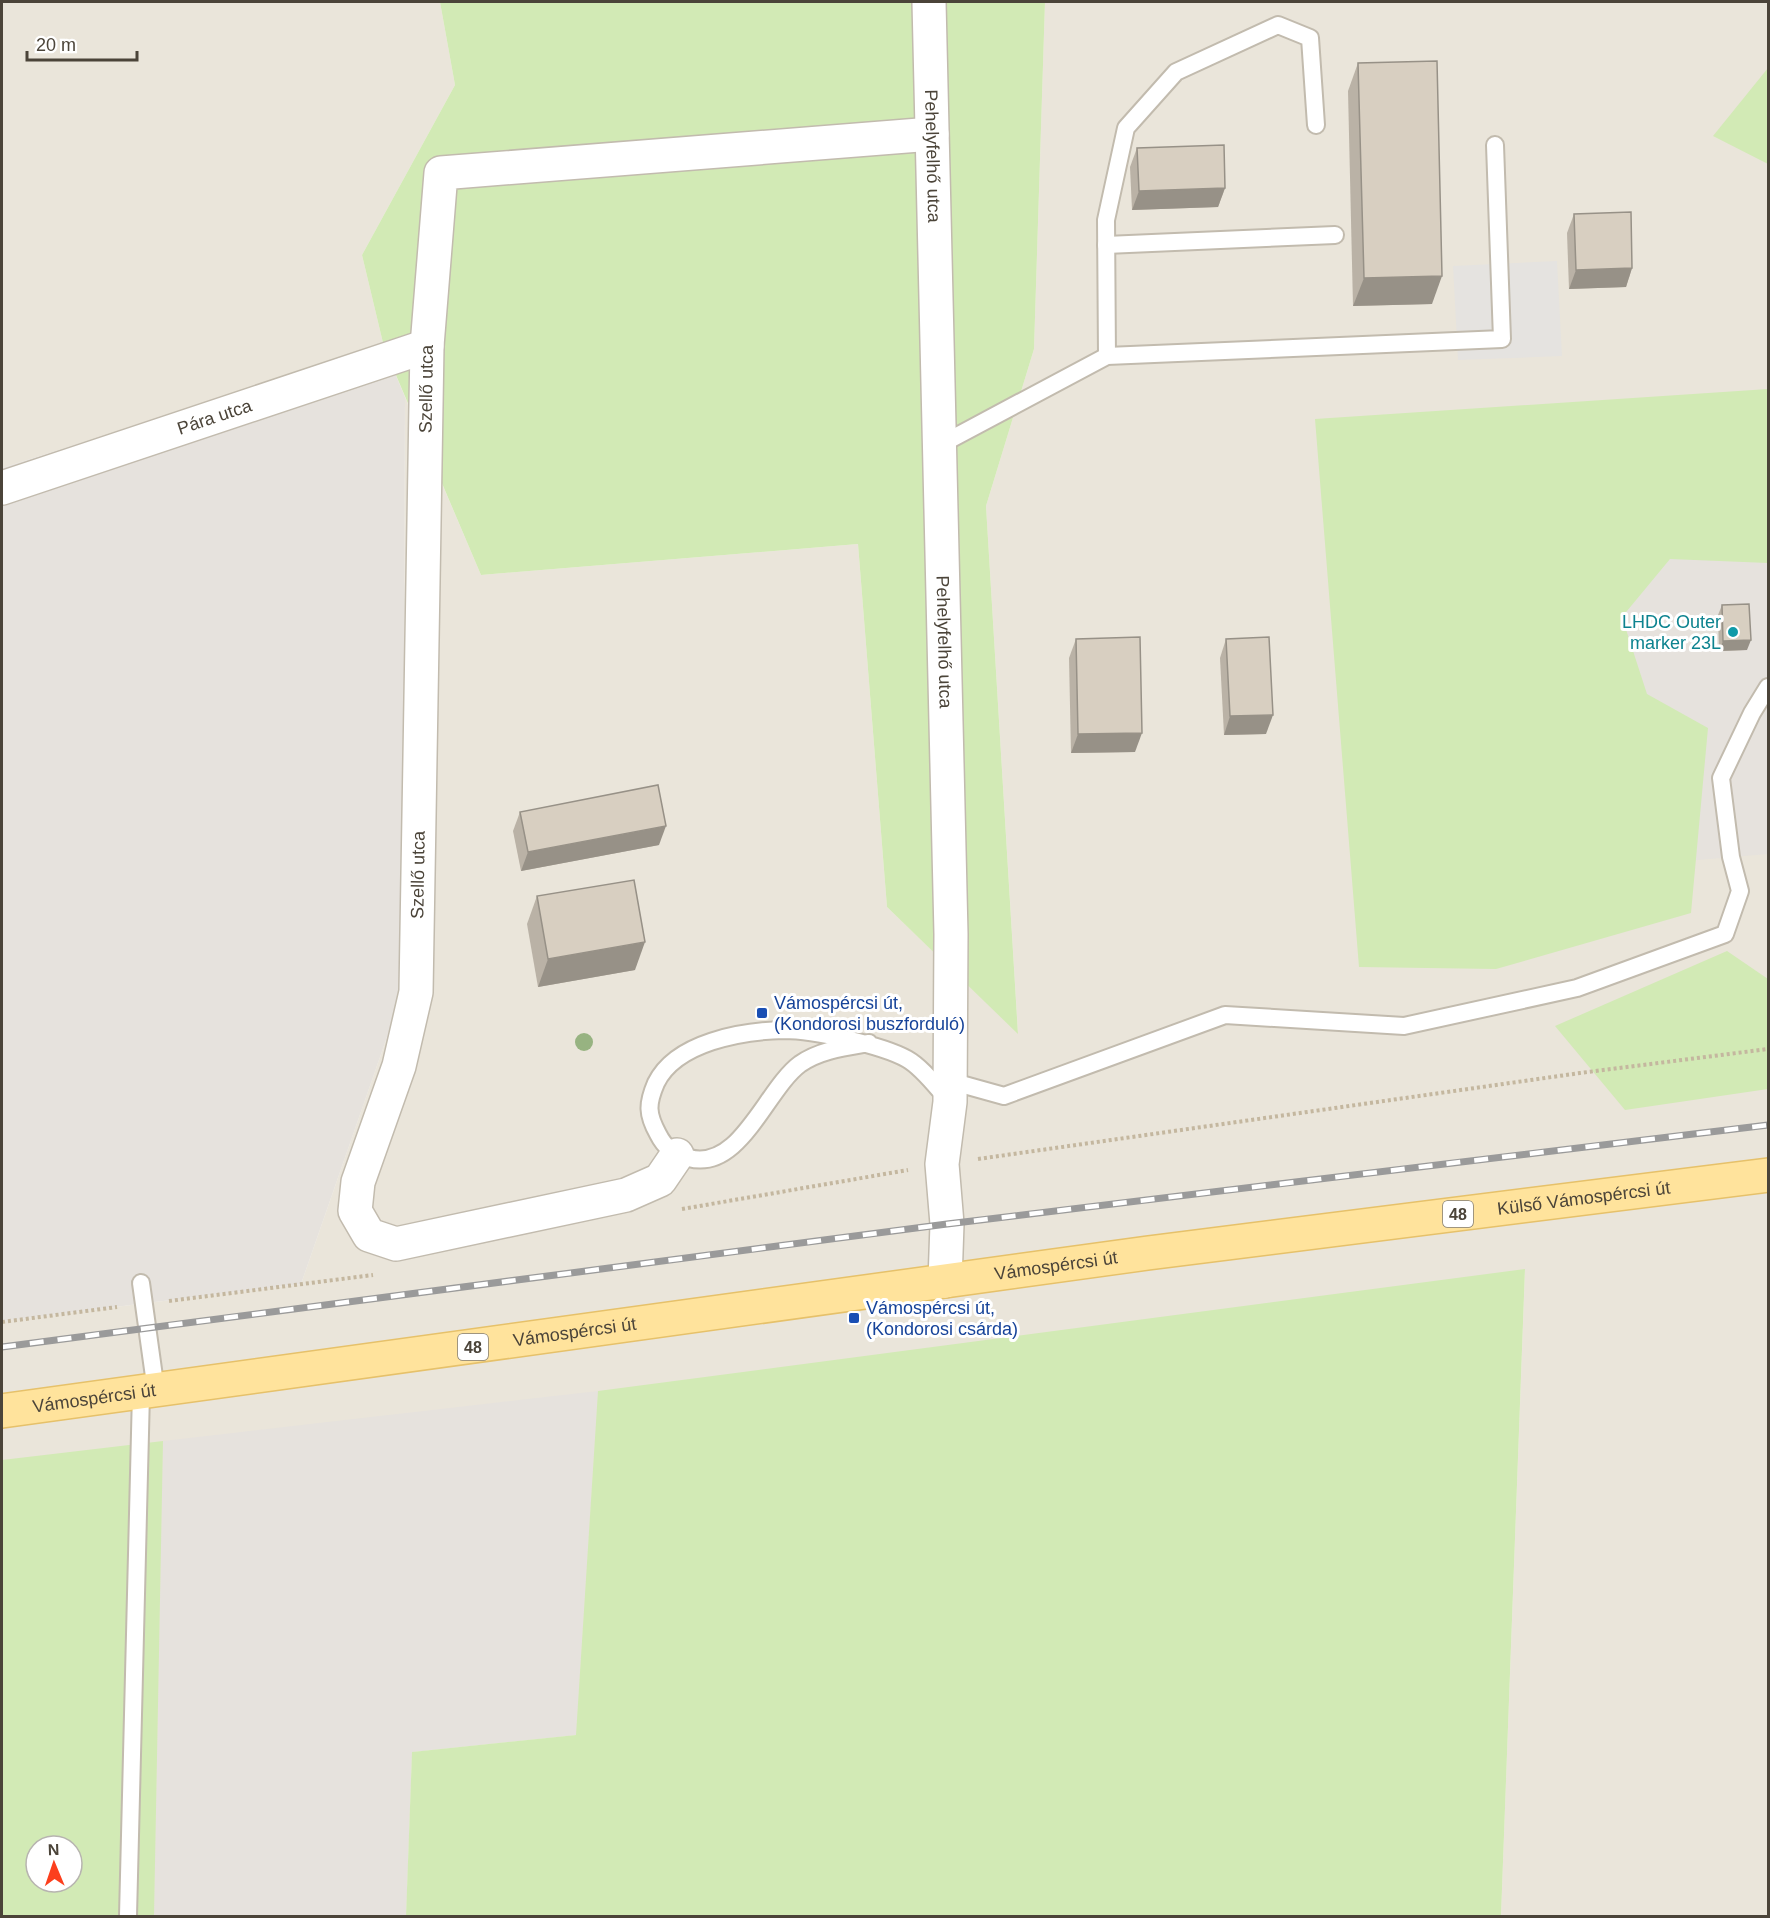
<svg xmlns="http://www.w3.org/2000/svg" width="1770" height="1918" font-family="Arial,sans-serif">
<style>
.residential{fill:#eae5da;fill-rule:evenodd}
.industrial{fill:#e6e2dd}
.green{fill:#d2eab5;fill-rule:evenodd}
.parking{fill:#e5e3e0}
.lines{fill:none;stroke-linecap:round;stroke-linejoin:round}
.service-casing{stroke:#c2bbae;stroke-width:20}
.minor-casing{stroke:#c2bbae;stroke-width:36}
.primary-casing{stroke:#e6c16a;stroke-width:36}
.path{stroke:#c4b79f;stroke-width:4;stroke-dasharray:3 3;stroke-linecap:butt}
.service{stroke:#fff;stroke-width:16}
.minor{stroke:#fff;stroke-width:33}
.primary{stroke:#ffe39c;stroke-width:33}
.rail-casing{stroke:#9a9a9a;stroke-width:7}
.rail{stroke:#fff;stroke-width:4.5;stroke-dasharray:14;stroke-linecap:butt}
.tree{fill:#97b381}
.wall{fill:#bab2a6}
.shaded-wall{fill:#979187}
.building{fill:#d8cfc1;stroke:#979187;stroke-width:1.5}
.culture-dot{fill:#0f9aa8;stroke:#fff;stroke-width:2}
.transit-dot{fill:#1a4fb4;stroke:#fff;stroke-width:2}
.labels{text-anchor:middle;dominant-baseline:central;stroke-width:6;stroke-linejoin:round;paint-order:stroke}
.shield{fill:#fff;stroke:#817c74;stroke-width:1.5}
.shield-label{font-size:16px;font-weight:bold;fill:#4b4439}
.street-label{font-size:18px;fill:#4b4439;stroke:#fff}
.culture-label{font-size:18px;fill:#0d838f;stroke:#fff;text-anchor:end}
.transit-label{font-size:18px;fill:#164399;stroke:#fff;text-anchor:start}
</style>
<rect width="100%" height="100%" fill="#f6f3ec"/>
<!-- residential -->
<g class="residential">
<polygon points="2,2 440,2 455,85 362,255 384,347 2,468"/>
<path d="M1045,2H1768V1916H1501L1525,1270L576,1735L412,1752L406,1916H2V1321L301,1284L403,991L405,397L481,575L858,544L887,907L1018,1033L986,506L1034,349ZM36,1846H72V1882H36Z"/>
</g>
<!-- industrial -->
<g class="industrial">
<polygon points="384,347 405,397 403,991 301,1284 2,1321 2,468"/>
<polygon points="1768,524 1768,854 1560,872 1533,543"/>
<polygon points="598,1391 576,1735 412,1752 406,1916 154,1916 163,1441"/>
</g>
<!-- green -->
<g class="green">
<polygon points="440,2 1045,2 1034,349 986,506 1018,1034 887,907 858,544 481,575 384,347 362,255 455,85"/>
<polygon points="1768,68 1768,164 1713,136"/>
<polygon points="1768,389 1768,563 1670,559 1622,617 1647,694 1708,728 1691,913 1496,969 1359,967 1315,419"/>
<polygon points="1727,951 1768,979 1768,1089 1625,1110 1555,1026"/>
<polygon points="1525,1269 1501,1916 406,1916 412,1752 576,1735 598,1391"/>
<path d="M163,1441L154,1916H2V1460ZM36,1846H72V1882H36Z"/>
</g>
<!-- parking -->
<polygon class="parking" points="1557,261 1562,356 1458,360 1453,266"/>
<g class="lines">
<!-- service casing -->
<g class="service-casing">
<g id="service">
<polyline points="1106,245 1335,235"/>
<polyline points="1107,356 1106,220 1126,128 1176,72 1278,25 1310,38 1316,125"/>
<polyline points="940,445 1107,356 1502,339 1495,145"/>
<path d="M869,1043C846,1047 820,1050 800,1064C766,1089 740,1172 689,1158C674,1155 665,1148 658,1134C647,1114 647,1104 656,1083C676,1042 742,1031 784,1030C813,1030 882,1045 907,1059C923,1068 937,1088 949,1101"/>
<polyline points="950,1081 1004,1096 1225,1015 1404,1026 1577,988 1725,934 1740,891 1731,857 1721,778 1752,713 1768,687"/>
<polyline points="141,1283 156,1391"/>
<polyline points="128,1916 141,1393"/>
</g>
</g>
<!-- minor casing -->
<g class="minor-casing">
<g id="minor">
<path id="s1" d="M929,2L951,934L950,1102L942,1164L947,1224L945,1281"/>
<path id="s2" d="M2,488L427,346"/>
<path id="s3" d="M677,1155L660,1180L626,1195L396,1244L369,1235L355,1211L358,1182L399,1066L416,992L427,346L441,173L932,134"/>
</g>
</g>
<!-- primary casing -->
<g class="primary-casing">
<g id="primary">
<path id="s4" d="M2,1411L1148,1253L1768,1175"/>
</g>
</g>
<!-- path -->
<g class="path">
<polyline points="978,1159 1580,1073 1768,1049"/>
<polyline points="682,1209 908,1170"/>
<polyline points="169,1301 373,1275"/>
<polyline points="2,1322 117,1307"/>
</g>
<!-- service -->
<use href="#service" class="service"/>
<!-- minor -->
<use href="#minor" class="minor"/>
<!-- primary -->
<use href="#primary" class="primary"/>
<!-- rail casing -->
<g class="rail-casing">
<polyline id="rail" points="2,1347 947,1224 1768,1125"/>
</g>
<!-- rail -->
<use href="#rail" class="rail"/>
</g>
<!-- trees -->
<circle class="tree" cx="584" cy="1042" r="9"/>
<!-- wall -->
<g class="wall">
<polygon points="1358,63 1432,304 1353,306 1348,91"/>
<polygon points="1137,148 1225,188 1218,207 1132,210 1130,167"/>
<polygon points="1574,214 1632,268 1626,287 1569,289 1567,233"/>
<polygon points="1722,605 1747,650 1719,651 1718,615"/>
<polygon points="1076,639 1135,752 1071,753 1069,658"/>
<polygon points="1226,639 1266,734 1224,735 1220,658"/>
<polygon points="520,812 659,845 521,871 513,831"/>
<polygon points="537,896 635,970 538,987 527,924"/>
</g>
<!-- shaded-wall -->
<g class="shaded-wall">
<polygon points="1225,188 1218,207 1132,210 1139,191"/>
<polygon points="1632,268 1626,287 1569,289 1576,270"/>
<polygon points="1442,276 1432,304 1353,306 1364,278"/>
<polygon points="1751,640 1747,650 1719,651 1723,641"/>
<polygon points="1273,715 1266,734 1224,735 1230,716"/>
<polygon points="1142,733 1135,752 1071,753 1078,734"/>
<polygon points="666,826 659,845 521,871 528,852"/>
<polygon points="645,942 635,970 538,987 548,959"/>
</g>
<!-- building -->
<g class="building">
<polygon points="1437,61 1442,276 1364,278 1358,63"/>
<polygon points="1224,145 1225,188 1139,191 1137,148"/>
<polygon points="1631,212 1632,268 1576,270 1574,214"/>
<polygon points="1749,604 1751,640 1723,641 1722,605"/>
<polygon points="1140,637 1142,733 1078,734 1076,639"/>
<polygon points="1269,637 1273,715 1230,716 1226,639"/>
<polygon points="658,785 666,826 528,852 520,812"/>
<polygon points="634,880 645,942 548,959 537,896"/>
</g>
<!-- markers -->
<circle class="culture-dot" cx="1733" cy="632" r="6"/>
<g class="transit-dot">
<rect x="756" y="1007" width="12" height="12" rx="3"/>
<rect x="848" y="1312" width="12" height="12" rx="3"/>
</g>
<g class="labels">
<!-- shield labels -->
<g class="shield">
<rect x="1443" y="1201" width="30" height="26" rx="4.5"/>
<rect x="458" y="1334" width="30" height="26" rx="4.5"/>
</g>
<g class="shield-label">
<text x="1458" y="1214">48</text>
<text x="473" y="1347">48</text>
</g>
<!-- street labels -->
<g class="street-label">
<text stroke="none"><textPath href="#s1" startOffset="154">Pehelyfelhő utca</textPath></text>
<text stroke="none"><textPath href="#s3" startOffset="1190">Szellő utca</textPath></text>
<text stroke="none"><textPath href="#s2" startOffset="224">Pára utca</textPath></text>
<text stroke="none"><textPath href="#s1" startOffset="640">Pehelyfelhő utca</textPath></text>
<text stroke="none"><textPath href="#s3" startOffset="704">Szellő utca</textPath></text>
<text stroke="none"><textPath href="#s4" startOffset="1596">Külső Vámospércsi út</textPath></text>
<text stroke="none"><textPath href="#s4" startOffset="1064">Vámospércsi út</textPath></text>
<text stroke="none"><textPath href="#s4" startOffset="578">Vámospércsi út</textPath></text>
<text stroke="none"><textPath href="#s4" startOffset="93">Vámospércsi út</textPath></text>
</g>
<!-- culture labels -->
<g class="culture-label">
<text x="1721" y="622">LHDC Outer<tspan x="1721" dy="21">marker 23L</tspan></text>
</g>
<!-- transit labels -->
<g class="transit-label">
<text x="774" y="1003">Vámospércsi út,<tspan x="774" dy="21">(Kondorosi buszforduló)</tspan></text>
<text x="866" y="1308">Vámospércsi út,<tspan x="866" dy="21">(Kondorosi csárda)</tspan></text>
</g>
</g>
<!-- border -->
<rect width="1770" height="1918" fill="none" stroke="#4b4439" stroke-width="6"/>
<!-- north arrow -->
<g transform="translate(54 1864) rotate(358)"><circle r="28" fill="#ffffff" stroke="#b7b4b0" stroke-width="1.5"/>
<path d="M0-4.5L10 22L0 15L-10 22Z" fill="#fc3f1d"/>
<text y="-9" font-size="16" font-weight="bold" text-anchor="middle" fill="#4b4439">N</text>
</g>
<!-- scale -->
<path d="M27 51v9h110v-9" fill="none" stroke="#4b4439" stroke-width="3"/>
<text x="36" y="51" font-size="18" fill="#4b4439" stroke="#ffffff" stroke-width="4.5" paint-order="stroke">20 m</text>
</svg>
